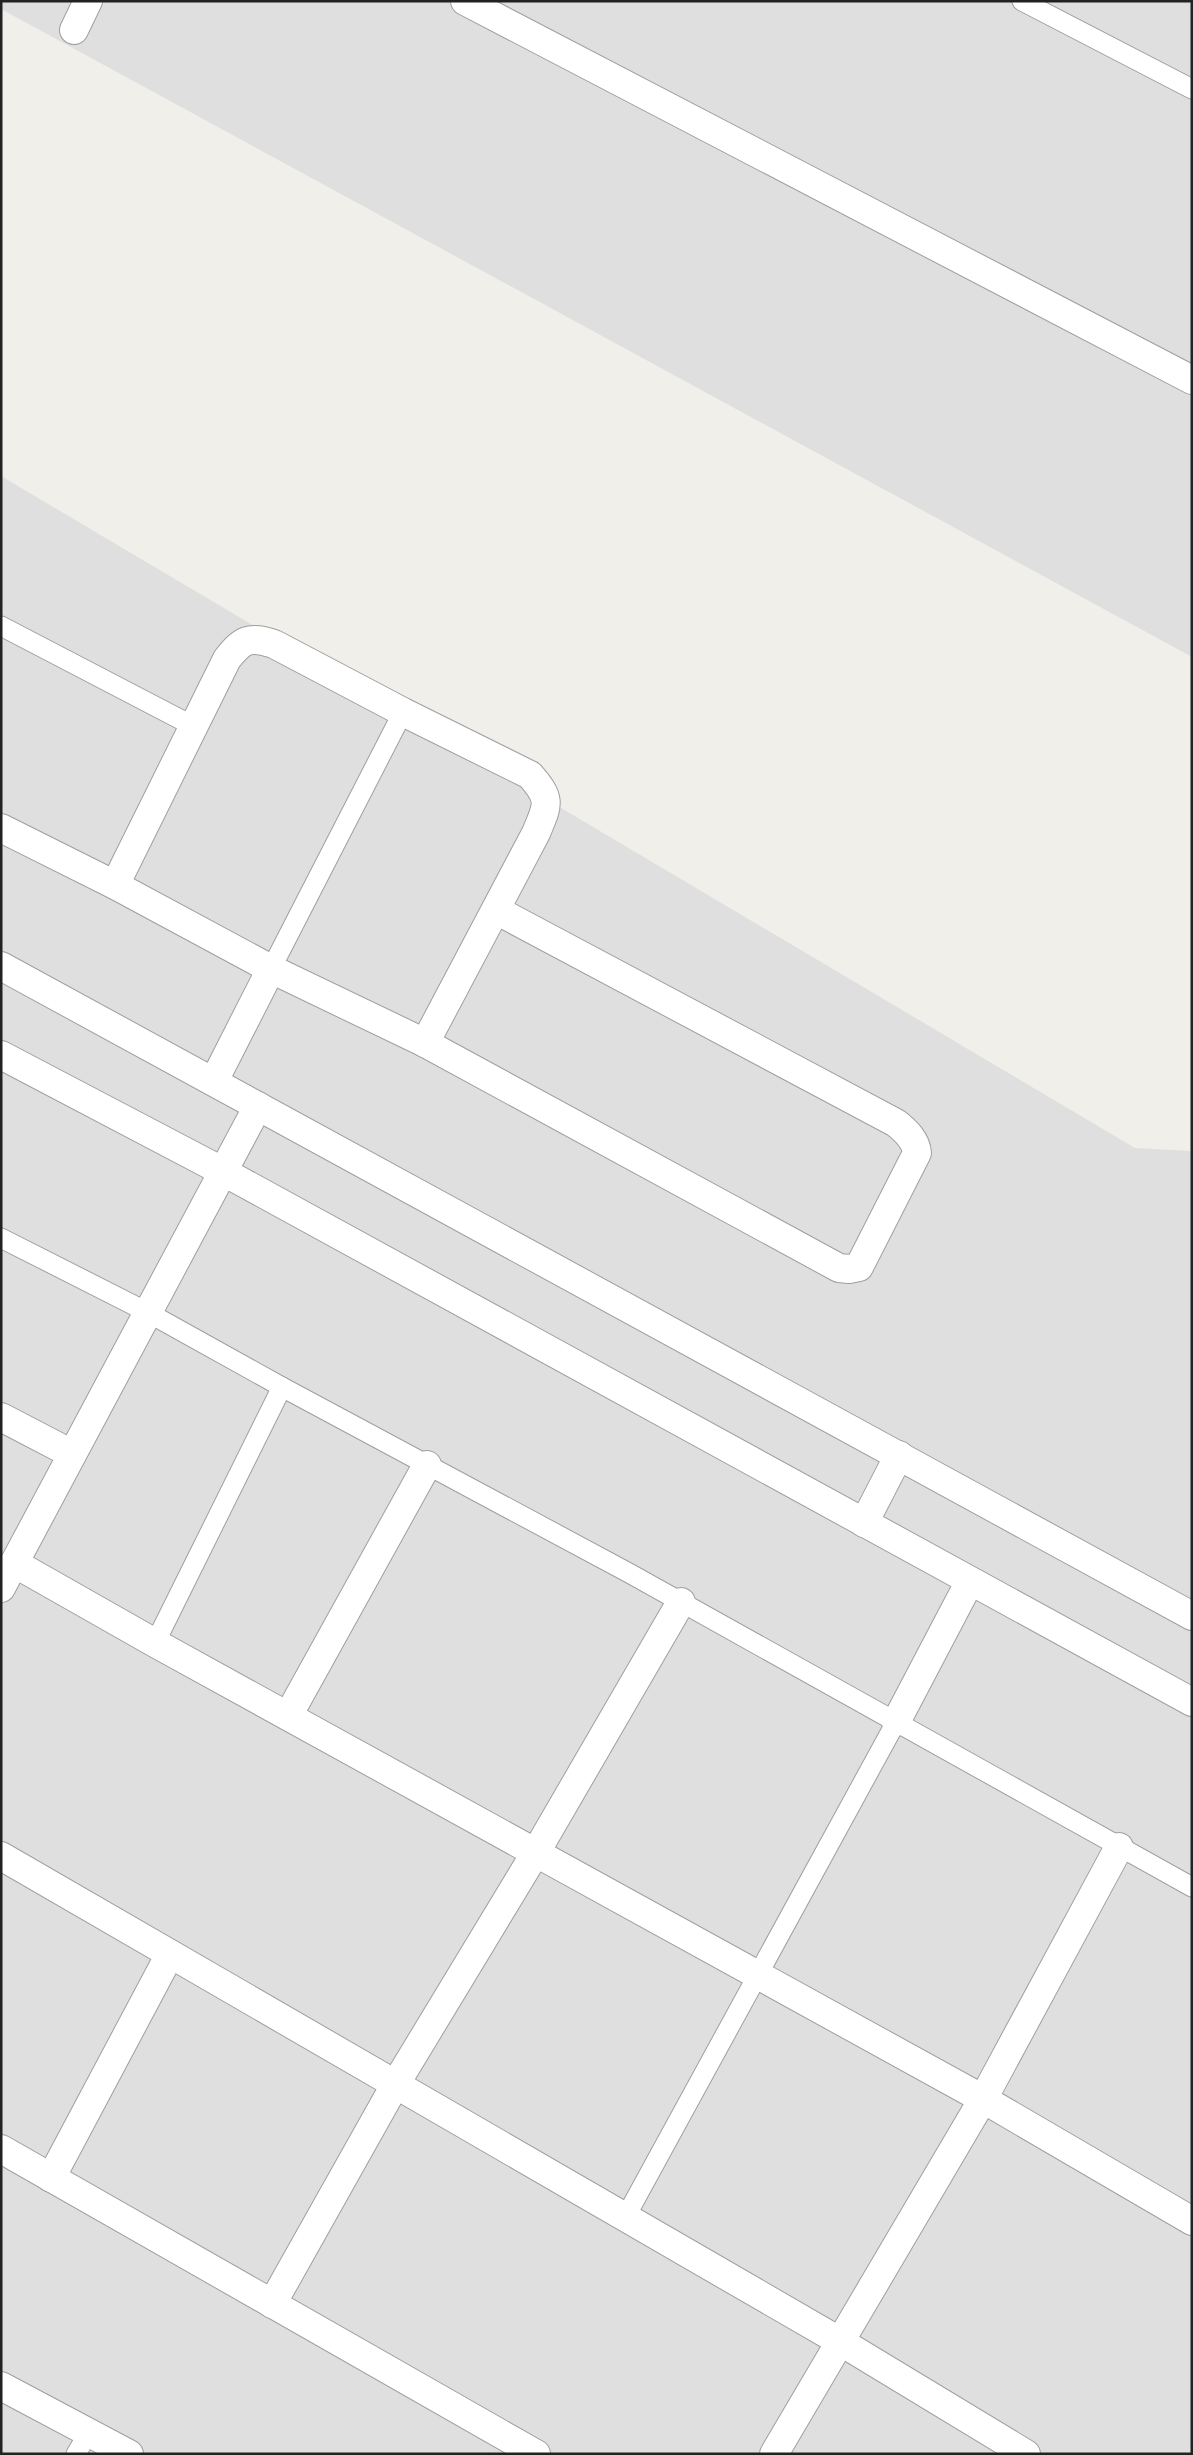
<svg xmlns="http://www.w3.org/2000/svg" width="1193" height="2455" font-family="'PT Sans Narrow',sans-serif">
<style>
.residential{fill:#e0dfdf}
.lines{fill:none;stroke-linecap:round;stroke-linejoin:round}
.service-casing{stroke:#9f9f9f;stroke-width:21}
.minor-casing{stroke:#9f9f9f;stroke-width:30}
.tertiary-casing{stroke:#9f9f9f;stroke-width:30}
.service{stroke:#fff;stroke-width:19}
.minor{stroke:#fff;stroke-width:28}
.tertiary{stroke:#fff;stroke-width:28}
</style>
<rect width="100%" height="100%" fill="#f1efea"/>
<!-- residential -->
<g class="residential">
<polygon points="1,1 1192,1 1192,657 1,9"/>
<polygon points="1,476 1135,1148 1192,1151 1192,2454 1,2454"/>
</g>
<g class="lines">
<!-- service casing -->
<g class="service-casing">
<g id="service">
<polyline points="1022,1 1192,89"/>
<polyline points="1,626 193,726"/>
<polyline points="271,969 403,712"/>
<polyline points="1,1238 147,1312 282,1387 629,1573 1192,1887"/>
<polyline points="155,1643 282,1387"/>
<polyline points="625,2218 896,1722"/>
<polyline points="76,2454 89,2432"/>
</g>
</g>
<!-- minor casing -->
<g class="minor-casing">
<g id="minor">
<polyline points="465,1 1192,380"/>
<polyline points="74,30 88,1"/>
<path d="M1,828L115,885L271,969L425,1043L839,1268L849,1269L859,1267L917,1153C916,1140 906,1131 896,1123L496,910"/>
<path d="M115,885L227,659C243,639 249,636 274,644L403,712L530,775C552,800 548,804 536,833L425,1043"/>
<polyline points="1,1055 222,1171 1192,1702"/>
<polyline points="214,1081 271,969"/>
<polyline points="1,1417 72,1454"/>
<polyline points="864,1523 899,1455"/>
<polyline points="14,1563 155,1643 983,2099 1192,2221"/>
<polyline points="1,1588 258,1106"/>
<polyline points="288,1716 427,1465"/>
<polyline points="896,1722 970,1581"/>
<polyline points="1,1856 841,2342 1026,2454"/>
<polyline points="1,2149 536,2454"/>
<polyline points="51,2178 170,1954"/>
<polyline points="272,2304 395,2085 536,1852 681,1602"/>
<polyline points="1,2386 129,2454"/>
<polyline points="774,2454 983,2099 1119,1847"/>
</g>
</g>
<!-- tertiary casing -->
<g class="tertiary-casing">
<polyline id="tertiary" points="1,966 1192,1616"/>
</g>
<!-- service -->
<use href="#service" class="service"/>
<!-- minor -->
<use href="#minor" class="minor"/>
<!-- tertiary -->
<use href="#tertiary" class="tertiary"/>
</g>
<!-- border -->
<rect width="1193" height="2455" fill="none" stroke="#222222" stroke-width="5"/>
</svg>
